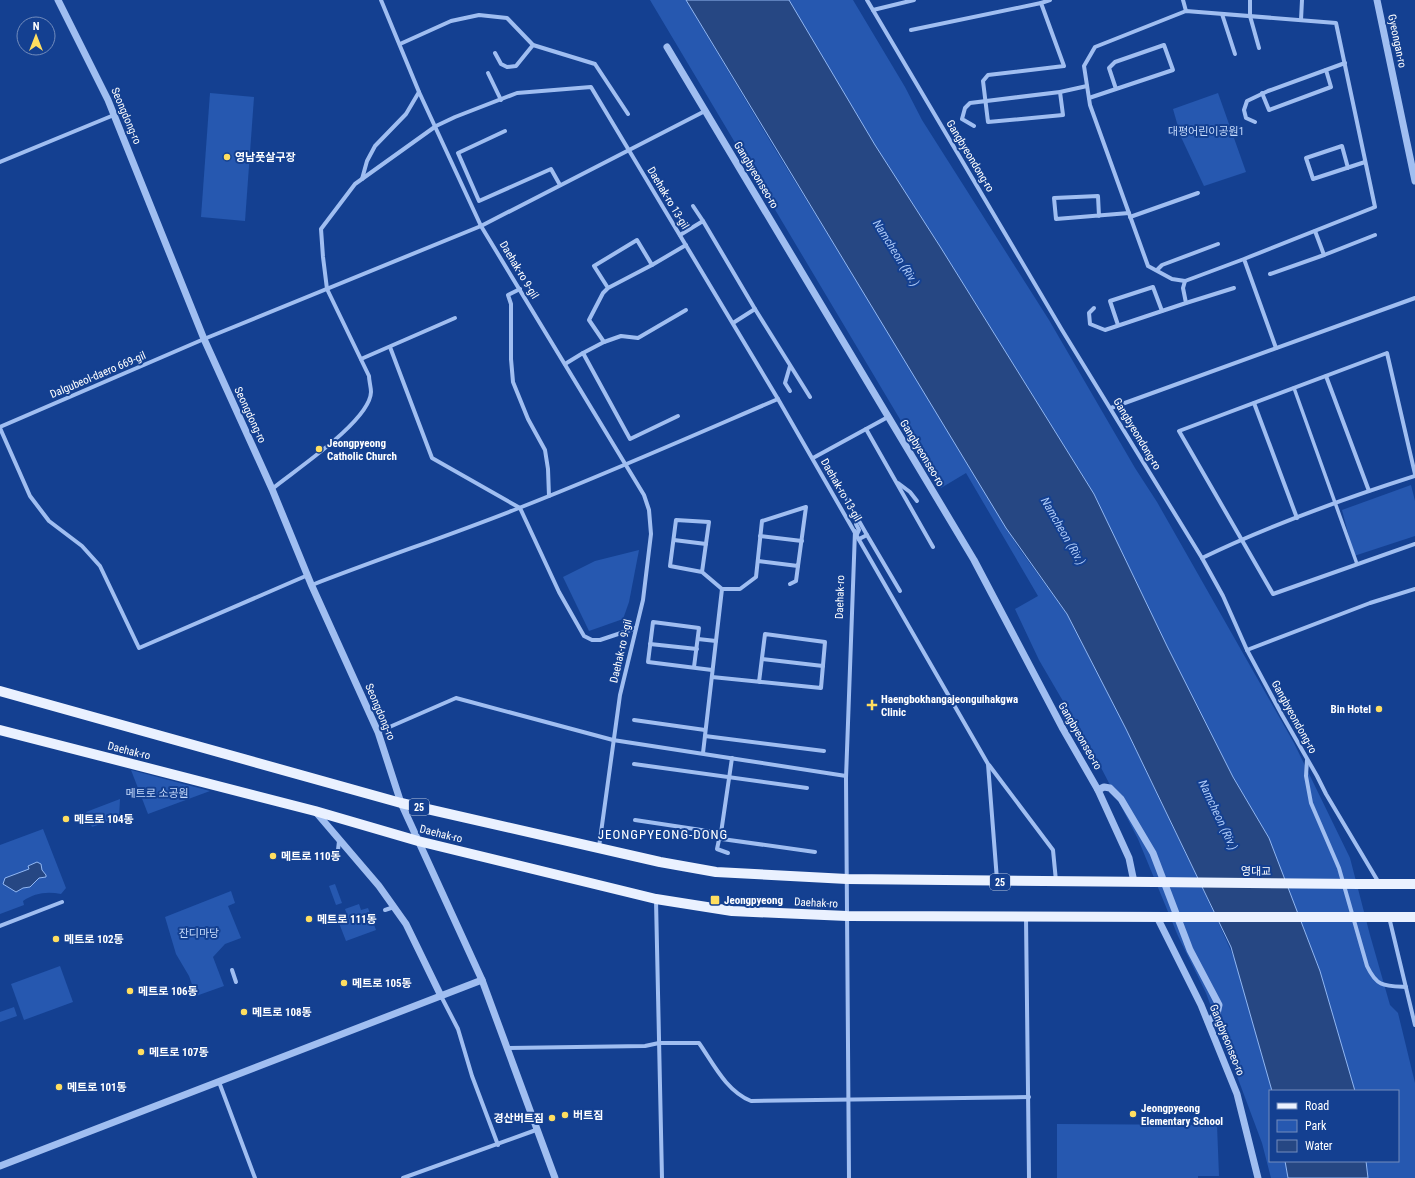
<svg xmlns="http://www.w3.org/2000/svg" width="1415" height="1178" font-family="'Roboto Condensed','Noto Sans KR',sans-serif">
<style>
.green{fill:#2658b0}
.water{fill:#264783;stroke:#92b8f4}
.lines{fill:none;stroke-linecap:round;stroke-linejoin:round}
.pedestrian{stroke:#a0bef1;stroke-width:3.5}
.minor{stroke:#a0bef1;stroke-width:4}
.tertiary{stroke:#a0bef1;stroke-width:7}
.primary{stroke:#eaf1ff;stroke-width:10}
.primary-bridge{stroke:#eaf1ff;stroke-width:10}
.poi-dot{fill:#ffde60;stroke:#144091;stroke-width:1.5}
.labels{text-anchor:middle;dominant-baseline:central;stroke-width:4;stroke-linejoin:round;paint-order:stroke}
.shield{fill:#144091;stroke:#b8c6de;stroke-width:1}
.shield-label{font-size:10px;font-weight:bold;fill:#fff}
.street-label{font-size:11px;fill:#fff;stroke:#144091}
.park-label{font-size:11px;fill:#c7dbfc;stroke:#144091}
.poi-label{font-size:11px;font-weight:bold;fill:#fff;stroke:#144091;text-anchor:start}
.water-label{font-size:12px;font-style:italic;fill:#acc9f8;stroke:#144091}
.quarter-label{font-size:13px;letter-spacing:1px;fill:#fff;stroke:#144091}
</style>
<rect width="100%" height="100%" fill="#144091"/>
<!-- green -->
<g class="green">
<polygon points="650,0 686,0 773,146 890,335 1018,547 1067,614 1123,723 1216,917 1235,960 1272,1091 1270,1091 1270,1161 1286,1161 1289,1178 1271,1178 1262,1143 1206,993 1178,936 1138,839 1095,756 1039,660 1015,609 1038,596 966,473 941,488"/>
<polygon points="789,0 853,0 905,87 922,120 1049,320 1135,468 1157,502 1294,743 1350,858 1370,935 1390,1005 1398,1013 1415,1083 1415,1178 1368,1178 1366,1161 1398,1161 1398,1091 1355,1091 1320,971 1269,838 1233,777 1167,646 1094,494 941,248 875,145"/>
<polygon points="210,93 254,97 245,221 201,217"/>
<polygon points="1218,93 1246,172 1204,186 1181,137 1173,109"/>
<polygon points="1411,485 1415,501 1415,536 1354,556 1342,510"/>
<polygon points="639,550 629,602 623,619 589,631 563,577 595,561"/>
<polygon points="131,770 210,791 148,814"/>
<polygon points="120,799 119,817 92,827 86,812"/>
<path d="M43,829L66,888L61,894C47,891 34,893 23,901L24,905L0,914V845Z"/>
<polygon points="335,884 342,903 336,905 329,886"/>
<polygon points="231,891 235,903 228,906 241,938 225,944 213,957 224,986 196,996 189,976 176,954 165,917"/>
<polygon points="359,904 361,910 368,908 376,930 346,941 339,923 349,920 345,909"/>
<polygon points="60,966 73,1002 24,1020 11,984"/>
<polygon points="14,1007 17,1016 0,1022 0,1012"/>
<polygon points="1057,1124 1217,1125 1219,1176 1198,1176 1198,1178 1057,1178"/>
</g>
<!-- water -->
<g class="water">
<polygon points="686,0 789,0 875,145 941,248 1094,494 1167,646 1233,777 1269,838 1320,971 1355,1091 1272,1091 1231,947 1126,729 1067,614 1006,528"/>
<polygon points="37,862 41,864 42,870 46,875 46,877 39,878 30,887 23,888 16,892 3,884 5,878 29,869 28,866"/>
<polygon points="1285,1161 1366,1161 1368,1178 1288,1178"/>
</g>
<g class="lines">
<!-- pedestrian -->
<polyline class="pedestrian" points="1294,388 1357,564"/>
<!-- minor -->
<g class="minor">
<polyline points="381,0 419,92 481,226 644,495 649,510 651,534 643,600 620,695 599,847"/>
<polyline points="867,0 1062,330 1202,558 1223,596 1247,650 1282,715 1317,776 1326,794 1379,883"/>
<polyline points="1050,0 1041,3 1064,66 988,75 983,81 988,122 1063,115 1060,92"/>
<polyline points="1183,0 1186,11"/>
<polyline points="1250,0 1250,16 1259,48"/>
<polyline points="873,10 914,0"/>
<polyline points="1222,14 1235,54"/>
<polyline points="1301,20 1302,0"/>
<polyline points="911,30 1041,3"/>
<polyline points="400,44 451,21 479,15 507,18 533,45 595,64 628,114"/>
<polyline points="495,53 501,64 507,67 516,66 533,45"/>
<polyline points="488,73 501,100"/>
<polyline points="1262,93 1269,110 1331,87 1326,70"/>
<polyline points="1089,98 1173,70 1164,45 1115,62 1109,68 1116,89"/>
<polyline points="1255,122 1246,118 1244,110 1247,101 1268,91 1345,63"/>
<polyline points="974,126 962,119 965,108 970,103 1060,92 1087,86"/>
<polyline points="505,131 458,153 479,201 551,169 560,185"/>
<polyline points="0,162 114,115"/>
<polyline points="1348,168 1342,146 1306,158 1313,179 1365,162"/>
<polyline points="362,179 367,161 375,146 406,114 419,92"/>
<polyline points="693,206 703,221"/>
<polyline points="1099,216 1098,196 1054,198 1056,219 1129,213"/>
<polyline points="1130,217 1198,193"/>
<polyline points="1315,231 1324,255 1375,235"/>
<polyline points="680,235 703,221 755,309"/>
<polyline points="1244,259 1185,281 1172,279 1148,266 1090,105 1084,66 1095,47 1186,11 1336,23 1375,207 1244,259 1276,348"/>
<polyline points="652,265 686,245"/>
<polyline points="1157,270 1162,265 1218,244"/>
<polyline points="1270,274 1324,255"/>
<polyline points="520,289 508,295 511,304 511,359 513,382 528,419 545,450 548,469 549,496"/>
<polyline points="1186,303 1234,288"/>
<polyline points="1094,308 1089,313 1090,324 1105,330 1186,303 1183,288 1185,281"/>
<polyline points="733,323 755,309 810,397"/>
<polyline points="1118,325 1110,301 1153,287 1162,311"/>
<polyline points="604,342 621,336 638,338 686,310"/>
<polyline points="390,347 432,458 520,508 559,592 584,636 592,640 600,640 636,628"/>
<polyline points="583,353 604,342 589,320 603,293 608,288 594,266 637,240 652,265 608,288"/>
<polyline points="361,359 455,318"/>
<polyline points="565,364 583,353 630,439 678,416"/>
<polyline points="790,366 785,383 790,391"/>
<polyline points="1326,376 1369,491"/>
<polyline points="1254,403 1297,518"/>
<polyline points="1111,408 1415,298"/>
<polyline points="0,427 204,339 481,226 705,111"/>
<polyline points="0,428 30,496 49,521 82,546 100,566 139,648 308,575"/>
<polyline points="866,429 933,547"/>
<polyline points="813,458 888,417"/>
<polyline points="831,472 867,535 859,539"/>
<polyline points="1415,474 1387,353 1179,431 1273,594 1415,544"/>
<polyline points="898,483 910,492 917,501"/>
<path d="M272,489C295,470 370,421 371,392C371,387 369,381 369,376L327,289L323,257L321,229L355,184L436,126L455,117L517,93L591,87L778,399L988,764L997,880"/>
<polyline points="856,524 859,530 857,534"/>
<polyline points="867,535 900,591"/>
<polyline points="760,536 802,541"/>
<polyline points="674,540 706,544"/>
<path d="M1202,558C1270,525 1343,499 1415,476"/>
<polyline points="702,572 709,522 676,520 670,566 702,572 722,589 740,589 756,577 762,521 806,507 798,566 758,561"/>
<polyline points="790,584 796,581 798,566"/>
<path d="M312,585C381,558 451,535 519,508C606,474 692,436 778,399"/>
<polyline points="698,639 716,641"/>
<polyline points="650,644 697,649"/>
<polyline points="1247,650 1370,603 1415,589"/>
<polyline points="762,659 823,666"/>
<polyline points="694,667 699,628 653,622 648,662 712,670"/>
<polyline points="712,677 821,688 825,642 765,634 759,682"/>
<polyline points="634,720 705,730"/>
<polyline points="378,732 456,698 613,740 846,776"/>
<polyline points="705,736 824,751"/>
<polyline points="703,753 722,589"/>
<path d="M1307,760L1306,776L1311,803L1339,868L1367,966C1377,987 1384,986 1406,987"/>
<polyline points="634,764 807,788"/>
<polyline points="989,765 1053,850 1056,881"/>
<polyline points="635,820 721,833 732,758"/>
<polyline points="721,833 722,839 815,852"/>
<polyline points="720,835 717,849 728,853"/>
<polyline points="338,850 339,841"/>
<polyline points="656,900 662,1178"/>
<polyline points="385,910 394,907"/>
<polyline points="1026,917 1029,1178"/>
<polyline points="1389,917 1415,1025"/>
<polyline points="0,926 62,902"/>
<polyline points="232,970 236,982"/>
<polyline points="441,996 458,1029 472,1076 498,1145"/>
<path d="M507,1048L645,1046L659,1043H699C713,1063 726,1091 751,1101L1029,1097"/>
<polyline points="219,1082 255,1178"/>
<polyline points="403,1178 536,1130"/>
<polyline points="849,1178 846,778 855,531"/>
</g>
<!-- tertiary -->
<g class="tertiary">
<polyline points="58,0 108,100 204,339 272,489 311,584 378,732 401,803 482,980 555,1178"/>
<polyline points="1377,0 1415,181"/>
<polyline points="667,47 974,560 1063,729 1098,790 1129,858 1134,882"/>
<polyline points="1098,790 1104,787 1110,788 1121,799 1153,853 1190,950 1219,1005 1217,1014 1208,1021"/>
<polyline points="315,811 379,886 406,924 441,996"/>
<polyline points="1157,917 1201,1005 1237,1094 1258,1178"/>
<polyline points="0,1166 482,980"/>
</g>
<!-- primary -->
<g class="primary">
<polyline points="0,691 401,803 660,862 716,872 847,879 1154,882"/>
<polyline points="0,730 315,811 418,841 656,899 732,911 847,916 1168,917"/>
<polyline points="1359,884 1415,884"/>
<polyline points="1369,917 1415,917"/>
</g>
<!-- primary-bridge -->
<g class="primary-bridge">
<polyline points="1154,882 1359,884"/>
<polyline points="1168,917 1369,917"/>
</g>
</g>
<!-- markers -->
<g class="poi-dot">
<circle cx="227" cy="157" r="4"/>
<circle cx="319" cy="449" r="4"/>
<path d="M870 699h4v4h4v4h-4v4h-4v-4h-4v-4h4z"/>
<circle cx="1379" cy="709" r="4"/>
<circle cx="66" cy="819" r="4"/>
<circle cx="273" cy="856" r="4"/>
<rect x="710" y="895" width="10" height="10" rx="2"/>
<circle cx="309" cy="919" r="4"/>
<circle cx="56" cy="939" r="4"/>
<circle cx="344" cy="983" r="4"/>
<circle cx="130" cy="991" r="4"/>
<circle cx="244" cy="1012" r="4"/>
<circle cx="141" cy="1052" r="4"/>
<circle cx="59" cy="1087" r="4"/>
<circle cx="1133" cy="1114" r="4"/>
<circle cx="565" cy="1115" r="4"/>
<circle cx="552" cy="1118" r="4"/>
</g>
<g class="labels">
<!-- shield labels -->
<g class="shield">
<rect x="409" y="799" width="20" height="16" rx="3"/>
<rect x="990" y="874" width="20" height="16" rx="3"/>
</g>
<g class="shield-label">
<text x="419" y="807">25</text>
<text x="1000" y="882">25</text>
</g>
<!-- street labels -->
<g class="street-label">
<text transform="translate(1397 41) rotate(78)">Gyeongan-ro</text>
<text transform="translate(126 116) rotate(67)">Seongdong-ro</text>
<text transform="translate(970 156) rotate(59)">Gangbyeondong-ro</text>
<text transform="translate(756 175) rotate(59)">Gangbyeonseo-ro</text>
<text transform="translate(668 198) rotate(59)">Daehak-ro 13-gil</text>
<text transform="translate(519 270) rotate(59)">Daehak-ro 9-gil</text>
<text transform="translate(98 375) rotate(-23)">Dalgubeol-daero 669-gil</text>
<text transform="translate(250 415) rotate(65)">Seongdong-ro</text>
<text transform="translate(1137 434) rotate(59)">Gangbyeondong-ro</text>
<text transform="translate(922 453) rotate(59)">Gangbyeonseo-ro</text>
<text transform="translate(841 490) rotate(60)">Daehak-ro 13-gil</text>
<text transform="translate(840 597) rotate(-88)">Daehak-ro</text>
<text transform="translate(621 651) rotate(-77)">Daehak-ro 9-gil</text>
<text transform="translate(380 712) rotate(67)">Seongdong-ro</text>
<text transform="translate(1294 717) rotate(61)">Gangbyeondong-ro</text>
<text transform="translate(1080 736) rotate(60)">Gangbyeonseo-ro</text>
<text transform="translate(129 751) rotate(14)">Daehak-ro</text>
<text transform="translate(441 834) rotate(14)">Daehak-ro</text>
<text x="1256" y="871">영대교</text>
<text transform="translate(816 903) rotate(3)">Daehak-ro</text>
<text transform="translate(1227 1040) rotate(68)">Gangbyeonseo-ro</text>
</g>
<!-- park labels -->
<g class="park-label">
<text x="1206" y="131">대평어린이공원1</text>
<text x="157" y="793">메트로 소공원</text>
<text x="199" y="933">잔디마당</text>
</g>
<!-- poi labels -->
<g class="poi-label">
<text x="235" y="157">영남풋살구장</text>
<text x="327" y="443">Jeongpyeong<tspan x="327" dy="13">Catholic Church</tspan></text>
<text x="881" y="699">Haengbokhangajeonguihakgwa<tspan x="881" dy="13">Clinic</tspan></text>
<text x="1371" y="709" text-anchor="end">Bin Hotel</text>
<text x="74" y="819">메트로 104동</text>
<text x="281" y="856">메트로 110동</text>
<text x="724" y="900">Jeongpyeong</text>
<text x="317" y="919">메트로 111동</text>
<text x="64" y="939">메트로 102동</text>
<text x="352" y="983">메트로 105동</text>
<text x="138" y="991">메트로 106동</text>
<text x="252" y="1012">메트로 108동</text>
<text x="149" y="1052">메트로 107동</text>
<text x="67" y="1087">메트로 101동</text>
<text x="1141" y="1108">Jeongpyeong<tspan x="1141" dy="13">Elementary School</tspan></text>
<text x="573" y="1115">버트짐</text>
<text x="544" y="1118" text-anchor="end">경산버트짐</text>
</g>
<!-- water labels -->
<g class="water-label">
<text transform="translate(896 253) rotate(58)">Namcheon (Riv.)</text>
<text transform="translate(1063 531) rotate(60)">Namcheon (Riv.)</text>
<text transform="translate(1218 815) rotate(65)">Namcheon (Riv.)</text>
</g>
<!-- quarter labels -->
<g class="quarter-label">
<text x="663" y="834">JEONGPYEONG-DONG</text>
</g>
</g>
<!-- legend -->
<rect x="1269" y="1090" width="130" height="72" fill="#144091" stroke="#728cbd"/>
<rect x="1277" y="1103" width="20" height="6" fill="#eaf1ff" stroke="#728cbd"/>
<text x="1305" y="1110" font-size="12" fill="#ffffff">Road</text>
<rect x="1277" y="1120" width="20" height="12" fill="#2658b0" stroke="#728cbd"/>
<text x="1305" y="1130" font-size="12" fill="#ffffff">Park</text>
<rect x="1277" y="1140" width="20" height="12" fill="#264783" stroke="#728cbd"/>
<text x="1305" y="1150" font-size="12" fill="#ffffff">Water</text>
<!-- north arrow -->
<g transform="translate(36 36)"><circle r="19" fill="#144091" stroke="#728cbd"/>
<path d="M0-3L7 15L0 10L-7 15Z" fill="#ffde60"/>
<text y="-6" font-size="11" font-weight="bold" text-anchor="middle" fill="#ffffff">N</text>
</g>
</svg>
